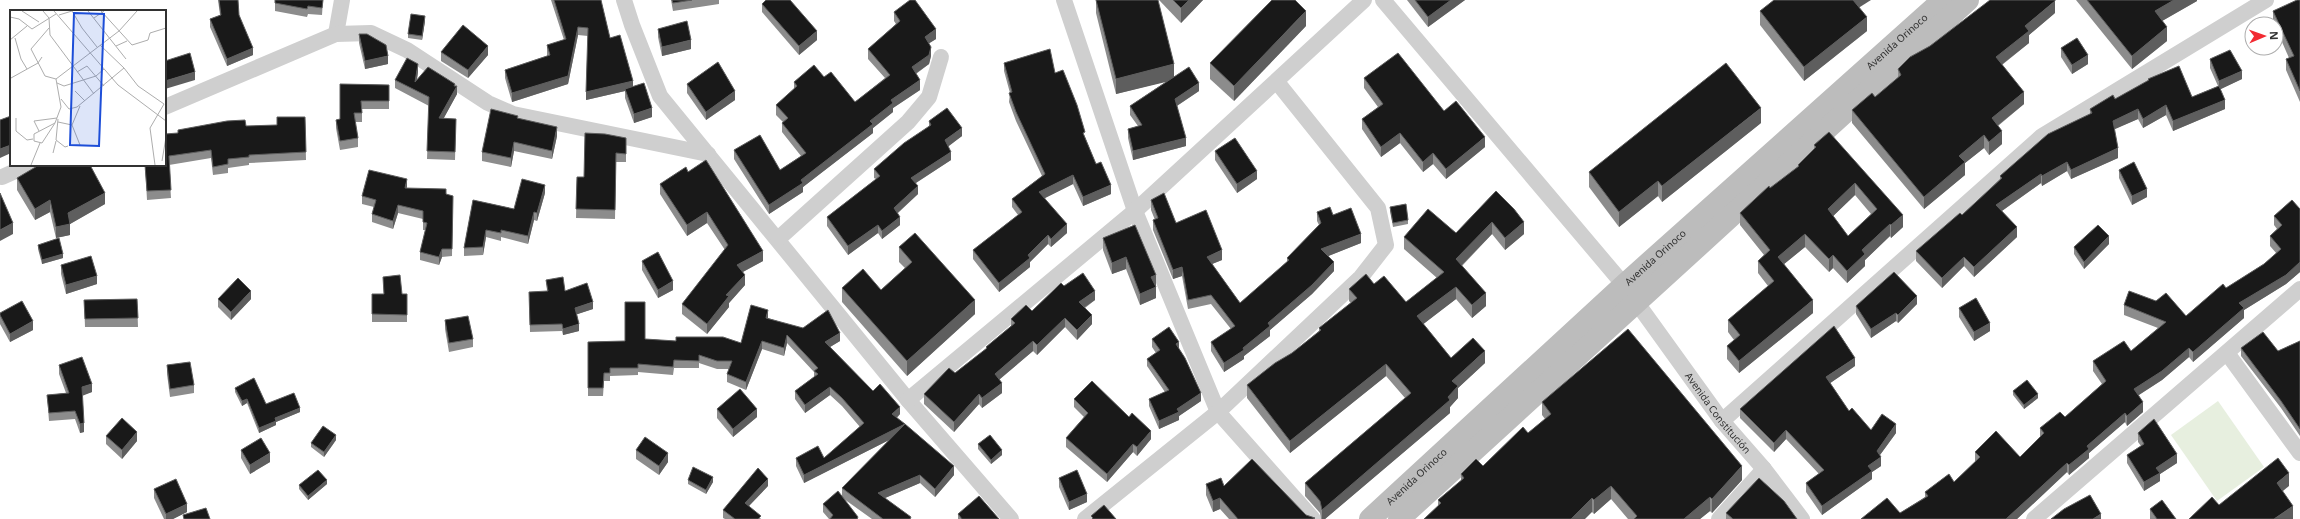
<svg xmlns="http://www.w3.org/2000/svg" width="2300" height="519" font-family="'Noto Sans',sans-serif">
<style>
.green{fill:#e7efdf}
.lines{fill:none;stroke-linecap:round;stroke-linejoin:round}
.street{stroke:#cfcfcf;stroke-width:16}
.secondary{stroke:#bcbcbc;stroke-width:22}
.wall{fill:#8c8c8c;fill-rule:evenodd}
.shaded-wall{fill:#5e5e5e}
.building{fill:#191919;stroke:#5e5e5e;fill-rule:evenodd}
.labels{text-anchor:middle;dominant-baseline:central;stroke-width:4;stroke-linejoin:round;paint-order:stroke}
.street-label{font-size:10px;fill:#323232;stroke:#fff}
.inset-road{fill:none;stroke:#adadad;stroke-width:1}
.view{fill:#1d4ed8;fill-opacity:0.15;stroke:#1d4ed8;stroke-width:2}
.inset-edge{fill:none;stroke:#323232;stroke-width:2}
</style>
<rect width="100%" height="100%" fill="#fff"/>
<!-- green -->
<polygon class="green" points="2218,401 2264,467 2217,501 2171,435"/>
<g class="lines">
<!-- street -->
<g class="street">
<polyline points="624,0 632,25 660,96 908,400 1011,519"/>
<polyline points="1064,0 1135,211 1218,412 1313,519"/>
<path id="s1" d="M1383,0L1624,285L1722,421L1764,469L1802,519"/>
<polyline points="336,34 342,0"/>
<polyline points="165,107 336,34 371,33 407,50 488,103 513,114 708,154"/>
<polyline points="2,177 29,165"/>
<polyline points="778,239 908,122 929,97 941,57"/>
<polyline points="2227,353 2300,453"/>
<polyline points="908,400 1135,211 1364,0"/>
<polyline points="1722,421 2042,136 2266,0"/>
<polyline points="1085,519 1218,412 1361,277 1386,245 1378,208 1277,82"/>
<polyline points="1719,519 1764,469"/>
<polyline points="2034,519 2300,289"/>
</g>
<!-- secondary -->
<g class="secondary">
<path id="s2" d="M1370,519L1624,285L1943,0"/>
<polyline points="1399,519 1968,0"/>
</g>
</g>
<!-- wall -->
<g class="wall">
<polygon points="218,0 238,0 239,15 253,55 227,66 210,27 210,19 220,15"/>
<polygon points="323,0 322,15 308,14 307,17 275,11 275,3"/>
<polygon points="551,0 601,0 610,38 633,86 652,117 634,123 625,98 625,91 586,100 588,36 578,35 568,84 512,102 505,78 505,70 547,56 547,45 564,40"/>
<polygon points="671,0 719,0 719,4 673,11"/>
<polygon points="1096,0 1158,0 1174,77 1199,91 1177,106 1186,146 1133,160 1128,138 1128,129 1138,126 1130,115 1130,106 1167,81 1116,94 1096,13"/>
<polygon points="1159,0 1203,0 1181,23"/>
<polygon points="1407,0 1465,0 1428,27"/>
<polygon points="2076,0 2197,0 2197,1 2162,21 2167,41 2132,69"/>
<polygon points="2300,0 2300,102 2286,70 2286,59 2289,58 2276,28 2276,24 2274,24 2273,22 2273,11"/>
<polygon points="762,4 817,40 799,55 762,12"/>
<polygon points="1859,7 1867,31 1804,81 1760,25 1760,11"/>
<polygon points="894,12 936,39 929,43 931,56 929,64 916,74 920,90 893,108 893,112 873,128 873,133 803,187 803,192 769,214 734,159 734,150 780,170 801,156 782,132 782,123 783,122 776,115 776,105 794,90 794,82 855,102 885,78 868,59 868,49 896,24 894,21"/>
<polygon points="2055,13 2029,35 2029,43 2002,65 2024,104 1998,126 2002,144 1989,155 1984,148 1965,163 1965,175 1924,209 1852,123 1852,110 1875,97 1898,78 1898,69"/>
<polygon points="425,21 422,40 408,38 408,34"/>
<polygon points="1306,26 1234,101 1210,79 1210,63"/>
<polygon points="658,29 691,49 662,56 658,37"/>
<polygon points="359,34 388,64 365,69 359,43"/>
<polygon points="2061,48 2088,64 2072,74 2061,57"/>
<polygon points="441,52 488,55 468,78 441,61"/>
<polygon points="2210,59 2242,79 2220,89 2225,109 2173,131 2166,115 2143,128 2138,119 2114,129 2118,158 2071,179 2067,171 2042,186 2041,183 2002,211 2017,237 1974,277 1964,266 1942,288 1916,261 1916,251 1962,215 2000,179 2000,176 2090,114 2090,109 2115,99 2148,81 2148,79 2192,97 2218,86 2210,68"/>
<polygon points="1004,63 1055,73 1085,137 1096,164 1111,194 1083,206 1073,184 1045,198 1067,233 1051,247 1048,244 1030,262 1030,267 999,292 973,259 973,250 1018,215 1012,207 1012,199 1042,176 1016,121 1009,102 1010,93 1004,71"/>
<polygon points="418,72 417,80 455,86 457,94 443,119 456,119 455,160 427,159 429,106 395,88 395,80"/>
<polygon points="1364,78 1444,111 1485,147 1446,179 1433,164 1423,172 1400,143 1381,157 1362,129 1362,119 1378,107 1364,88"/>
<polygon points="340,84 389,85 389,109 362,109 362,122 355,122 358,138 358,147 340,150 336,128 336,120 340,119"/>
<polygon points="687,84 735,100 706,120 687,93"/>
<polygon points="305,117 306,160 249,163 249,165 228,168 228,173 213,175 211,158 169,165 171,198 147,200 145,165 165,165 178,133 178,130 277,125"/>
<polygon points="518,118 557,136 552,159 514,151 511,167 482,161 482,152"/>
<polygon points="929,121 962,136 948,146 951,160 916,183 918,194 898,213 900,225 882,239 878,233 848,255 827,226 827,217 876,179 874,178 874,169 929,127"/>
<polygon points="1761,123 1662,202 1658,196 1619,227 1589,187 1589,172"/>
<polygon points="626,138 626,162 616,162 615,219 576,218 577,177 584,177"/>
<path d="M1814,145L1903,227L1891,238L1890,236L1865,260V266L1847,283L1833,268L1829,272L1805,247L1784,264L1813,313L1739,373L1727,359V346L1734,340L1728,332V320L1768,286L1758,273V261L1764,255L1740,225V213L1798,168V165L1814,149ZM1855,195L1871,214L1848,236L1833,216Z"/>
<polygon points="1215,151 1257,179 1237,193 1215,160"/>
<polygon points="2119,170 2147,197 2132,205 2119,178"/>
<polygon points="688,172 763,261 743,272 745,285 729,303 729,307 707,334 682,314 682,304 725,250 707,223 687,236 660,194 660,184"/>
<polygon points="17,178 105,204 70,224 70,235 56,238 50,212 35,220 17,190"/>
<polygon points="407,187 406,188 453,196 452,256 442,257 439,265 420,260 420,252 426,230 423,230 423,219 398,213 393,229 372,222 372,214 374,207 362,204 362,196"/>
<polygon points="1496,191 1524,234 1505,250 1492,234 1462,266 1486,306 1472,318 1456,299 1423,324 1451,358 1485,363 1458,388 1458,398 1450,407 1450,413 1325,519 1321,519 1320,513 1305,496 1305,483 1405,398 1386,376 1290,453 1247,398 1247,385 1292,353 1319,331 1319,328 1351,303 1349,301 1349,289 1374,284 1406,302 1437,278 1404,249 1404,237 1456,233"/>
<polygon points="545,193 537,221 534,220 528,244 501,237 501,241 486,237 483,255 464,256 464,248 473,200 514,209"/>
<polygon points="1151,200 1176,223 1222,260 1212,264 1240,303 1287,262 1287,258 1319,225 1317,221 1317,212 1333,215 1361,243 1328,256 1334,271 1312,294 1270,330 1270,336 1244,356 1244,359 1224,372 1211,351 1211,342 1231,329 1211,304 1188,309 1182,276 1173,279 1153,230 1153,220 1155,220 1151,210"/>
<polygon points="1390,207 1408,220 1408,224 1393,227 1390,211"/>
<polygon points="2300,209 2300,272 2286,284 2244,310 2244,318 2193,362 2189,357 2162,380 2139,395 2143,412 2127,426 2125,422 2089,453 2089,458 2069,475 2067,472 2017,519 1861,519 1900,513 1925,497 1925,492 1954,482 1976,462 1975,461 1975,452 2020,457 2040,437 2040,428 2065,417 2102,384 2093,371 2093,361 2131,351 2158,328 2124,315 2124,305 2186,316 2226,288 2264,264 2277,254 2270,246 2270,236 2277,229 2274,225 2274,216"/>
<polygon points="1135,225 1156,286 1156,298 1140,305 1126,269 1112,274 1103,250 1103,238"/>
<polygon points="2109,244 2084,269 2074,254 2074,247"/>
<polygon points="38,245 63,258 42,264 38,249"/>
<polygon points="899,247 975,314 907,376 842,302 842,288 881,290 905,268 899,262"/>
<polygon points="642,261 673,290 658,298 642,270"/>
<polygon points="61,265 97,284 66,294 61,274"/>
<polygon points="383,277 402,294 407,294 407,322 372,322 372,294 384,294"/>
<polygon points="546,280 565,291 593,309 577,314 579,331 563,335 562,331 530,332 529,299 547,291"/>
<polygon points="1064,286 1095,300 1085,308 1092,324 1077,340 1065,327 1037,355 1033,351 999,380 1002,393 982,408 979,404 954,432 924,404 924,394 955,373 986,349 986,347 1011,326 1011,319 1032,311"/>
<polygon points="137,299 138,327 85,327 84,300"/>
<polygon points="218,299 251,299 231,320 218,307"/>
<polygon points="1917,304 1898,323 1896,321 1871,338 1856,314 1856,306"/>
<polygon points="1959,308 1990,331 1974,341 1959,317"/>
<polygon points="0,313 33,330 10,342 0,324"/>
<polygon points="768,318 840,341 830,347 873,391 900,414 897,418 954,475 935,497 920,483 885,498 911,519 872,519 844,499 858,519 829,519 823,512 823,504 842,495 842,488 891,439 804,483 796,466 796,458 824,458 860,427 842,406 830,395 805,413 795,399 795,391 814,377 814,372 787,343 784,356 762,349 746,390 727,382 727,374 729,369 717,369 699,363 699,368 674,368 673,375 638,372 638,375 610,376 610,381 604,381 603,396 588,396 588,342 625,341 645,339 676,341 741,343"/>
<polygon points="445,320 473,339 473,347 449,352 445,329"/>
<polygon points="1152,339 1179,349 1201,401 1179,416 1179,420 1159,429 1149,406 1149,399 1165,392 1147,366 1147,359 1156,353 1152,347"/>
<polygon points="2300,341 2300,436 2281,408 2241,356 2241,348 2278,351"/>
<polygon points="59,365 92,392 82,395 84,432 80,433 75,419 49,421 47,395 66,393 59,374"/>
<polygon points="167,365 194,385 194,393 170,397 167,374"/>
<polygon points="1855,366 1830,383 1849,411 1871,430 1896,433 1880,455 1881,466 1872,472 1872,479 1822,515 1806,492 1806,483 1819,474 1786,439 1774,452 1740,418 1740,409"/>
<polygon points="235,388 266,404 300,412 276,422 276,425 259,433 247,403 242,406 235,392"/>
<polygon points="2013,391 2038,398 2024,409 2013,395"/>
<polygon points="1074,399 1129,417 1151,439 1137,456 1133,452 1107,482 1066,447 1066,438 1084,417 1074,407"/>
<polygon points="1542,402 1742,480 1712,513 1710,511 1700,519 1628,519 1611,499 1594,514 1592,512 1438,506 1438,500 1461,481 1461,474 1483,466 1528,433 1545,419 1542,415"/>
<polygon points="717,409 757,417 733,437 717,418"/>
<polygon points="2138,433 2177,463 2160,474 2160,481 2144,491 2127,463 2127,455 2141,446 2138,442"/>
<polygon points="106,436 137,441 122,459 106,444"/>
<polygon points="336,440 324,457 311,447 311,443"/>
<polygon points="978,444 1002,455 991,464 978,449"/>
<polygon points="241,450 270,462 250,474 241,458"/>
<polygon points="636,450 668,462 659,475 636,459"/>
<polygon points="1059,478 1087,502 1069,510 1059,487"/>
<polygon points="688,480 713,482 706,494 688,484"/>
<polygon points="327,484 308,500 299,489 299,485"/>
<polygon points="1206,484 1224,486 1306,515 1315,519 1229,519 1220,509 1213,512 1206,495"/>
<polygon points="768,486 749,506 761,519 725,519 723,518 723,510"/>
<polygon points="154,489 187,512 173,519 164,519 154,498"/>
<polygon points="2150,509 2176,519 2150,519"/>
<polygon points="1726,513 1797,519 1726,519"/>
<polygon points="958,514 999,519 958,519"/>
</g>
<!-- shaded-wall -->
<g class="shaded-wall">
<polygon points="1189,0 1203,0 1181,23 1181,8"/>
<polygon points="1451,0 1465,0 1428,27 1428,17"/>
<polygon points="1852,0 1871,0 1852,12"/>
<polygon points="2174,0 2197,0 2197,1 2155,25 2155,11"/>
<polygon points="2055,1 2055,13 2029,35 2029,43 1996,69 1996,57 2025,26"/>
<polygon points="1306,11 1306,26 1234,101 1234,86"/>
<polygon points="425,16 425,21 422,40 422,36"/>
<polygon points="1867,17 1867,31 1804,81 1804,67"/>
<polygon points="578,27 578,35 568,84 512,102 512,93"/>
<polygon points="2167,27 2167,41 2132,69 2132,56"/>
<polygon points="936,29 936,39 925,46 925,37"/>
<polygon points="817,31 817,40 799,55 799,46"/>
<polygon points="691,40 691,49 662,56 662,47"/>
<polygon points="488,46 488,55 468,78 468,70"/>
<polygon points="931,47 931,56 929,64 912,76 912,67"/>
<polygon points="253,48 253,55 227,66 227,59"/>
<polygon points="2088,55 2088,64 2072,74 2072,65"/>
<polygon points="388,56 388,64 365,69 365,61"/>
<polygon points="418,64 418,72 415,90 415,82"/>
<polygon points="1174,64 1174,80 1116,94 1116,79"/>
<polygon points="2242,71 2242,79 2219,90 2219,81"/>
<polygon points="195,72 195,80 165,89 165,81"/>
<polygon points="920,80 920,90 893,108 893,112 873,128 873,133 803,187 803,192 769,214 769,205 801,180 870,121 891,100"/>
<polygon points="633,81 633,89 625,89 625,91 586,100 586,92"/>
<polygon points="1199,83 1199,91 1175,107 1175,99"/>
<polygon points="455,84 455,89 457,86 457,94 439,127 439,118"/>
<polygon points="735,91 735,100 706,120 706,112"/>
<polygon points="2024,92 2024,104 1992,130 1992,118"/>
<polygon points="2225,100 2225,109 2173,131 2173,121"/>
<polygon points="2166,105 2166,115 2143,128 2143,119"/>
<polygon points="652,108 652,117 634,123 634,114"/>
<polygon points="1761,108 1761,123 1662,202 1662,186"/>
<polygon points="2138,109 2138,119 2113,130 2113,121"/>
<polygon points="557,127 557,136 552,159 552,151"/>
<polygon points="962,128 962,136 945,149 945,140"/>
<polygon points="2002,131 2002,144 1989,155 1989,142"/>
<polygon points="1400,133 1400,143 1381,157 1381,147"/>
<polygon points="1984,135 1984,148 1965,163 1965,175 1924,209 1924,197 1959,156"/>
<polygon points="1485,137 1485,147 1446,179 1446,169"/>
<polygon points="1186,138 1186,146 1133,160 1133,151"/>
<polygon points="514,142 514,151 511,167 511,158"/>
<polygon points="11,145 11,153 0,158 0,149"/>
<polygon points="2118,148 2118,158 2071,179 2071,170"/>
<polygon points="951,152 951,160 911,186 911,178"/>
<polygon points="1433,153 1433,164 1423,172 1423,162"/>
<polygon points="2067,162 2067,171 2042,186 2042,176"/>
<polygon points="1257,171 1257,179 1237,193 1237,184"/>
<polygon points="2041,174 2041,183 1996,215 1996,205"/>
<polygon points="1073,175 1073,184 1039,201 1039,192"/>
<polygon points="407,179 407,187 405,195 405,188"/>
<polygon points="1658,181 1658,196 1619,227 1619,212"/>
<polygon points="1855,183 1855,195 1828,221 1828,209"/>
<polygon points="545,185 545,193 537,221 537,213"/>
<polygon points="1111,185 1111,194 1083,206 1083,197"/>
<polygon points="918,186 918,194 894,216 894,208"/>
<polygon points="2147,189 2147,197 2132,205 2132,196"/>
<polygon points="105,193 105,204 70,224 70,235 56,238 56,227 68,213"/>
<polygon points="50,200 50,212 35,220 35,209"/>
<polygon points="398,205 398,213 393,229 393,221"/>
<polygon points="534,212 534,220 528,244 528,236"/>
<polygon points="707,212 707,223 687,236 687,225"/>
<polygon points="1903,215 1903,227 1891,238 1891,225"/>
<polygon points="900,217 900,225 882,239 882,231"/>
<polygon points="1492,222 1492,234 1456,271 1456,259"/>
<polygon points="1524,222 1524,234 1505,250 1505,238"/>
<polygon points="13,223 13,234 0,241 0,230"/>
<polygon points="1067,224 1067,233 1051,247 1051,239"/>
<polygon points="1890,224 1890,236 1865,260 1865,266 1847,283 1847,271 1862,250"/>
<polygon points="878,225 878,233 848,255 848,246"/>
<polygon points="2017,227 2017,237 1974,277 1974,267"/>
<polygon points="486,230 486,237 483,255 483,247"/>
<polygon points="1361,234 1361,243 1321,259 1321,249"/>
<polygon points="1805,234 1805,247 1778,269 1778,257"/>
<polygon points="1048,235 1048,244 1030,262 1030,267 999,292 999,283 1028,255"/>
<polygon points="2109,236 2109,244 2084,269 2084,262"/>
<polygon points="442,249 442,257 439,265 439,257"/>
<polygon points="1222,250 1222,260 1207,266 1207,257"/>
<polygon points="763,251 763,261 737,275 737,265"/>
<polygon points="63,254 63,258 42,264 42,260"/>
<polygon points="1833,255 1833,268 1829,272 1829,259"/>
<polygon points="1126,257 1126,269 1112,274 1112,263"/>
<polygon points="1964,257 1964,266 1942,288 1942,278"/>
<polygon points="1334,262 1334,271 1312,294 1270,330 1270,336 1244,356 1244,359 1224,372 1224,363"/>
<polygon points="2300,262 2300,272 2286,284 2244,310 2244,318 2193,362 2193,352 2239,303"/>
<polygon points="1182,267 1182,276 1173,279 1173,270"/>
<polygon points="745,275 745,285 729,303 729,307 707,334 707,324 726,295"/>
<polygon points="1156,275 1156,286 1151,288 1151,277"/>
<polygon points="97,276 97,284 66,294 66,285"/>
<polygon points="673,281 673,290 658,298 658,290"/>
<polygon points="1156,287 1156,298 1140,305 1140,294"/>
<polygon points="1456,287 1456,299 1417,329 1417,316"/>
<polygon points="251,291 251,299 231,320 231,312"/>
<polygon points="1095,291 1095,300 1079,311 1079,302"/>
<polygon points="1486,293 1486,306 1472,318 1472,305"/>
<polygon points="1917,296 1917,304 1898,323 1898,315"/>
<polygon points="975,300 975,314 907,376 907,361"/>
<polygon points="1813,300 1813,313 1739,373 1739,361"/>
<polygon points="593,302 593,309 575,315 575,308"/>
<polygon points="768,310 768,318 766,326 766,318"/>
<polygon points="1896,313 1896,321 1871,338 1871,329"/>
<polygon points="1092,315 1092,324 1077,340 1077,330"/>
<polygon points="1065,318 1065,327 1037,355 1037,345"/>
<polygon points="33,321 33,330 10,342 10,334"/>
<polygon points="1990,323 1990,331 1974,341 1974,332"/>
<polygon points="579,324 579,331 563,335 563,329"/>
<polygon points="840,333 840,341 825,350 825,342"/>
<polygon points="787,335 787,343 784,356 784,348"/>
<polygon points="762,341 762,349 746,390 746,382"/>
<polygon points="1033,341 1033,351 995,383 995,374"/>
<polygon points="1179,342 1179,350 1176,344"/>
<polygon points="2189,348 2189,357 2162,380 2134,398 2134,389"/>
<polygon points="1485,351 1485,363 1458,388 1458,398 1450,407 1450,413 1325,519 1322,519 1322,510 1448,397 1452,381"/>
<polygon points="1855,358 1855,366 1826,386 1826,377"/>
<polygon points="1386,364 1386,376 1290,453 1290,441"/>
<polygon points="1002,383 1002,393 982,408 982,398"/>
<polygon points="92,384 92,392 82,396 82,387"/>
<polygon points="830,387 830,395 805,413 805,405"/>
<polygon points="1201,393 1201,401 1179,416 1179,420 1159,429 1159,421"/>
<polygon points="979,394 979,404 954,432 954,422"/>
<polygon points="2038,394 2038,398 2024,409 2024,405"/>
<polygon points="247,399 247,403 242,406 242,401"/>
<polygon points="2143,402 2143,412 2127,426 2127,416"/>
<polygon points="900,407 900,414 892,422 892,414"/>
<polygon points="300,408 300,412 276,422 276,425 259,433 259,428 275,418"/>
<polygon points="757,409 757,417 733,437 733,429"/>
<polygon points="2125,413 2125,422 2089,453 2089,458 2069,475 2069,465 2087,446"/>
<polygon points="84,423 84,432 80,433 80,424"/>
<polygon points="905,424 905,432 804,483 804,475"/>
<polygon points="1896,424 1896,433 1877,459 1877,451"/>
<polygon points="1786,430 1786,439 1774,452 1774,443"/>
<polygon points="1151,431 1151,439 1137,456 1137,447"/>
<polygon points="137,432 137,441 122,459 122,450"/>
<polygon points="336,435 336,440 324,457 324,452"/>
<polygon points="1133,444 1133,452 1107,482 1107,474"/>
<polygon points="1002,450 1002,455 991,464 991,460"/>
<polygon points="270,453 270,462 250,474 250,465"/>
<polygon points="668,453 668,462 659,475 659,466"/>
<polygon points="2177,454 2177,463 2160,474 2160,481 2144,491 2144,482 2156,468"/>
<polygon points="1881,457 1881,466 1872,472 1872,479 1822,515 1822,506 1868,466"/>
<polygon points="2067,463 2067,472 2017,519 2006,519"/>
<polygon points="954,466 954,475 935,497 935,489"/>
<polygon points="1742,466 1742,480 1712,513 1712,499"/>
<polygon points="2289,473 2289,486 2277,496 2277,483"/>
<polygon points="920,475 920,483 878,501 878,493"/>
<polygon points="713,477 713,482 706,494 706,490"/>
<polygon points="768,479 768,486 745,510 745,503"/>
<polygon points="327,480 327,484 308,500 308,496"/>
<polygon points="1611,486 1611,499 1594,514 1594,500"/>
<polygon points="1087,494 1087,502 1069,510 1069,502"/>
<polygon points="1710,497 1710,511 1700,519 1684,519"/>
<polygon points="1220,498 1220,509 1213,512 1213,501"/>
<polygon points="1592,498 1592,512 1585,519 1571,519"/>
<polygon points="187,504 187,512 173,519 166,519 166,514"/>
<polygon points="2293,506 2293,519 2274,519"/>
<polygon points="2101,514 2101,519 2093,519"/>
</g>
<!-- building -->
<g class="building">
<polygon points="219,0 238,0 239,15 253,48 227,59 210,19 221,15"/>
<polygon points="275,0 323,0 322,8 308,6 307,9 275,3"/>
<polygon points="554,0 601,0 610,38 620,35 633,81 586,92 588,28 578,27 568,76 512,93 505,70 550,55 547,45 566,39"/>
<polygon points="672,0 692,0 673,3"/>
<polygon points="766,0 790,0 817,31 799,46 762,4"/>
<polygon points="910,0 915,0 936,29 925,37 931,47 929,55 912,67 920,80 891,100 893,103 870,121 873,124 801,180 803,183 769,205 734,150 760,135 780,170 806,153 782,123 788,118 776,105 797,86 794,82 814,65 824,77 831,72 855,102 890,75 868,49 900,21 894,12"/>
<polygon points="1096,0 1158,0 1174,64 1116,79"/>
<polygon points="1173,0 1189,0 1181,8"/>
<polygon points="1272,0 1295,0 1306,11 1234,86 1210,63"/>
<polygon points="1415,0 1451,0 1428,17"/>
<polygon points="1774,0 1853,0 1867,17 1804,67 1760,11"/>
<polygon points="1990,0 2055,0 2055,1 2025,26 2029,31 1996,57 2024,92 1992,118 2002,131 1989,142 1984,135 1959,156 1965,162 1924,197 1852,110 1872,93 1875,97 1901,75 1898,69 1910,57 1930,46"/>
<polygon points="2087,0 2174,0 2155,11 2167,27 2132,56"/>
<polygon points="2297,0 2300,0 2300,91 2286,59 2294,56 2273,11"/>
<polygon points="411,14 425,16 422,36 408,34"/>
<polygon points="687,21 691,40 662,47 658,29"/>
<polygon points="463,25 488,46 468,70 441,52"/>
<polygon points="359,34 367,34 386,45 388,56 365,61"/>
<polygon points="2077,38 2088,55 2072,65 2061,48"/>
<polygon points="1050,49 1055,73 1063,70 1077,105 1085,132 1083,133 1096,164 1101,162 1111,185 1083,197 1073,175 1039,192 1067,224 1051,239 1048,235 1028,255 1030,258 999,283 973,250 1022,212 1012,199 1045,174 1016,112 1009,93 1012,92 1004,63"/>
<polygon points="2230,50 2242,71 2219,81 2210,59"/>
<polygon points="190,53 195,72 165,81 165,61"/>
<polygon points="1398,53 1444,111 1456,101 1485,137 1446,169 1433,153 1423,162 1400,133 1381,147 1362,119 1383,104 1364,78"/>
<polygon points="407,58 418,64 415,82 428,67 455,84 454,86 457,86 439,118 456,119 455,152 427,151 429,97 395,80"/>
<polygon points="718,62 735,91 706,112 687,84"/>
<polygon points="1726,63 1761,108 1662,186 1658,181 1619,212 1589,172"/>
<polygon points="2179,66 2192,97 2219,86 2225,100 2173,121 2166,105 2143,119 2138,109 2113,121 2118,148 2071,170 2067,162 2042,176 2041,174 1996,205 2017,227 1974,267 1964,257 1942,278 1916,251 1960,213 1962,215 2002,178 2000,176 2048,134 2092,113 2090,109 2113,95 2115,99 2149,80 2148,79"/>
<polygon points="1189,67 1199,83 1175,99 1186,138 1133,151 1128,129 1142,125 1130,106"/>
<polygon points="644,83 652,108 634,114 625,89"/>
<polygon points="340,84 389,85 389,101 361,101 362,113 354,113 358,138 340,141 336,120 340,119"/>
<polygon points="947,108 962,128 945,140 951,152 911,178 918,186 894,208 900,217 882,231 878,225 848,246 827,217 880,176 874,169 904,143 931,125 929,121"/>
<polygon points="491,109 518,116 517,118 557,127 552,151 514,142 511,158 482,152"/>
<polygon points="11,116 11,145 0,149 0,120"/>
<polygon points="277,117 305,117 306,152 249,155 249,157 228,159 228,164 213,167 211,150 169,156 171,190 147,191 145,165 165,165 165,134 178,133 178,130 227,121 245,120 246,126 277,125"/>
<path d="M1829,132L1903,215L1891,225L1890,224L1862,250L1865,254L1847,271L1833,255L1829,259L1805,234L1778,257L1813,300L1739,361L1727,346L1740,335L1728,320L1774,281L1758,261L1770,250L1740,213L1769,186L1770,188L1799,166L1798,165L1816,147L1814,145ZM1855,183L1877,209L1848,236L1828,209Z"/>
<polygon points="585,133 605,134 626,138 626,154 616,153 615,210 576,209 577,177 584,177"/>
<polygon points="1235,138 1257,171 1237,184 1215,151"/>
<polygon points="706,160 763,251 737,265 745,275 726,295 729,296 707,324 682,304 728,245 707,212 687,225 660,184 686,167 688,172"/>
<polygon points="2134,162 2147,189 2132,196 2119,170"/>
<polygon points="39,165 90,165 105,193 68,213 70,224 56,227 50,200 35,209 17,178"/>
<polygon points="369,170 407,179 405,188 446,189 446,194 453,196 452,249 442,249 439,257 420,252 427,223 423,222 423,211 398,205 393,221 372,214 376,200 362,196"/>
<polygon points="522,179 545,185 537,213 534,212 528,236 501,230 501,233 486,230 483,247 464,248 473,200 514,209"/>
<polygon points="1496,191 1514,209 1524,222 1505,238 1492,222 1456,259 1486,293 1472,305 1456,287 1417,316 1451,358 1473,338 1485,351 1452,381 1458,386 1448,397 1450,400 1322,510 1320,501 1305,483 1411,393 1386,364 1290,441 1247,385 1275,363 1292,353 1321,330 1319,328 1357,298 1349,289 1366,274 1374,284 1384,276 1406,302 1444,272 1404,237 1428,209 1456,233"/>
<polygon points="0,193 13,223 0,230"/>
<polygon points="1164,193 1176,223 1206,210 1222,250 1207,257 1240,303 1289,260 1287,258 1321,223 1317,212 1330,207 1333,215 1351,208 1361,234 1321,249 1334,262 1312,285 1268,323 1270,326 1243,348 1244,350 1224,363 1211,342 1235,326 1211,295 1188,300 1182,267 1173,270 1153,220 1158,218 1151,200"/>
<polygon points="2292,200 2300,209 2300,262 2286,275 2239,303 2244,308 2193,352 2189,348 2162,371 2134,389 2143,402 2127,416 2125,413 2087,446 2089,449 2069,465 2067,463 2006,519 1861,519 1887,498 1900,513 1928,496 1925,492 1949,474 1954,482 1980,457 1975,452 1996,431 2020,457 2044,433 2040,428 2060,412 2065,417 2106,381 2093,361 2124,341 2131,351 2166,322 2124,305 2129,291 2156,301 2166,293 2186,316 2223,284 2226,288 2264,264 2281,249 2270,236 2282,225 2274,216"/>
<polygon points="1406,204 1408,220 1393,223 1390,207"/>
<polygon points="1135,225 1156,275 1151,277 1156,287 1140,294 1126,257 1112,263 1103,238"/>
<polygon points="2098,225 2109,236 2084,262 2074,247"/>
<polygon points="915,233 975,300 907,361 842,288 863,269 881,290 912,262 899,247"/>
<polygon points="59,238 63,254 42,260 38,245"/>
<polygon points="658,252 673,281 658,290 642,261"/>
<polygon points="91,256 97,276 66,285 61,265"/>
<polygon points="1894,272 1917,296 1898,315 1896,313 1871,329 1856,306"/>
<polygon points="1083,273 1095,291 1079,302 1092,315 1077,330 1065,318 1037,345 1033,341 995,374 1002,383 982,398 979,394 954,422 924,394 949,368 955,373 987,348 986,347 1015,323 1011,319 1026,305 1032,311 1061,283 1064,286"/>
<polygon points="400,275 402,294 407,294 407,315 372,314 372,294 384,294 383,277"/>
<polygon points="563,277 565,291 587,283 593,302 575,308 579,324 563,329 562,324 530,325 529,292 548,291 546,280"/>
<polygon points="238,278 251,291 231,312 218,299"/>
<polygon points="1976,298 1990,323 1974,332 1959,308"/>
<polygon points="137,299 138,318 85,319 84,300"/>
<polygon points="22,301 33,321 10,334 0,315 0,313"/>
<polygon points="625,302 645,302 645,339 676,341 676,337 723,337 741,343 751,305 768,310 766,318 803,328 828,310 840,333 825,342 873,391 880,384 900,407 892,414 905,424 804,475 796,458 818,446 824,458 864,423 842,398 830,387 805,405 795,391 818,374 814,371 818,368 787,335 784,348 762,341 746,382 727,374 732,361 717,361 699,355 699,361 674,360 673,367 638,364 638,368 610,368 610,373 604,373 603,388 588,388 588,342 625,341"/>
<polygon points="468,316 473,339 449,343 445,320"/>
<polygon points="1834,326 1855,358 1826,377 1849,411 1852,408 1871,430 1882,414 1896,424 1877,451 1881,457 1868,466 1872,471 1822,506 1806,483 1824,470 1786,430 1774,443 1740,409"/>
<polygon points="1169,327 1179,342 1176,344 1185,358 1201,393 1177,409 1179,412 1159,421 1149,399 1169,390 1147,359 1160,350 1152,339"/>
<polygon points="1628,329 1742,466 1712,499 1710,497 1684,519 1634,519 1637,516 1611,486 1594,500 1592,498 1571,519 1424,519 1441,503 1438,500 1464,478 1461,474 1476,459 1483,466 1523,427 1528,433 1551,414 1542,402"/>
<polygon points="2263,332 2278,351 2300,341 2300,429 2281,401 2241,348"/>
<polygon points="82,357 92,384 82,387 84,423 80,424 75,411 49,413 47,395 69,393 59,365"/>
<polygon points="190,362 194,385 170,389 167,365"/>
<polygon points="254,378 266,404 294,393 300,408 275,418 276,421 259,428 247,399 242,401 235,388"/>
<polygon points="2027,380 2038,394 2024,405 2013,391"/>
<polygon points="1092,381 1129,417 1132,413 1151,431 1137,447 1133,444 1107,474 1066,438 1088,413 1074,399"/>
<polygon points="740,389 757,409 733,429 717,409"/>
<polygon points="122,418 137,432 122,450 106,436"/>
<polygon points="2154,419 2177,454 2156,468 2160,473 2144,482 2127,455 2144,444 2138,433"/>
<polygon points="905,424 954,466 935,489 920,475 878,493 911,517 910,519 883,519 842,488"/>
<polygon points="323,426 336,435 324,452 311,443"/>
<polygon points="990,435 1002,450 991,460 978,444"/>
<polygon points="645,437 668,453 659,466 636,450"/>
<polygon points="261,438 270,453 250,465 241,450"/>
<polygon points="2278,458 2289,473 2277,483 2293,506 2274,519 2189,519 2212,497 2219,505"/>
<polygon points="1252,459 1306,515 1315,518 1313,519 1238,519 1220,498 1213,501 1206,484 1221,478 1224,486"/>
<polygon points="693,467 713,477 706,490 688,480"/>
<polygon points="758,468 768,479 745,503 761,516 758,519 735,519 723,510"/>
<polygon points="318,470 327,480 308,496 299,485"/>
<polygon points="1077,470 1087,494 1069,502 1059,478"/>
<polygon points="1759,478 1784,501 1797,519 1733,519 1726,513"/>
<polygon points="176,479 187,504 166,514 154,489"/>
<polygon points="838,491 858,517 857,519 830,519 833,515 823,504"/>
<polygon points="2090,495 2101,514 2093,519 2051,519 2064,509"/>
<polygon points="979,496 999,519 962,519 958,514"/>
<polygon points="2162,500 2176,519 2157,519 2150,509"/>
<polygon points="1104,505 1116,519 1092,519 1093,518 1091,516"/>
<polygon points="206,508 210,519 184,519 183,515"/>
</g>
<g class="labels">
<!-- street labels -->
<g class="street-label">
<text stroke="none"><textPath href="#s2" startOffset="711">Avenida Orinoco</textPath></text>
<text stroke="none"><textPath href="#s2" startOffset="387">Avenida Orinoco</textPath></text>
<text stroke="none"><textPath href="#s1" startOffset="532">Avenida Constitución</textPath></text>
<text stroke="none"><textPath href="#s2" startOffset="63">Avenida Orinoco</textPath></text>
</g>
</g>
<!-- overview -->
<g transform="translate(10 10)">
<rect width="156" height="156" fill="#fff"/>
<path class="inset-road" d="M12,1L29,12M33,1L39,8L40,25L84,84M44,1L108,75L156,111M62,1L72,18L87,37M78,1L116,49M91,1L122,35L138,30L140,23L156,18M49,5L62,1M0,7L9,9L22,19L46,4M84,8L94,1M39,18L21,39L35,66L46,69L51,97L45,113L32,133L24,131V124L45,113M5,28L11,49L17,59M0,30L17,16M90,35L114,58L128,76L154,94L140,118L145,155M106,36L117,31M67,62L77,56L94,76M1,68L28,53L32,47M46,69L109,21L127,1M47,73L54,76L86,66L94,59M65,81L75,91M51,89L59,99L67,97L114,58M70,96L62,115L70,135M6,108V121L17,130L23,129M48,109L46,130L55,137L58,136M48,112L62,115M29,121L24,111L47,108M43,143L46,131M152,151L156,127M21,155L30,133"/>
<path class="view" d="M64,3L94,4L89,136L60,135Z"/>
<rect width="156" height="156" class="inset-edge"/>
</g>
<!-- north arrow -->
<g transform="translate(2264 36) rotate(88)"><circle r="19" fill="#ffffff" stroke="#adadad"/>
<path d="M0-3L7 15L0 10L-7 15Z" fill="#f22a32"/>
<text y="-6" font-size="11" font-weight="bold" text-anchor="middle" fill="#323232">N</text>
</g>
</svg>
